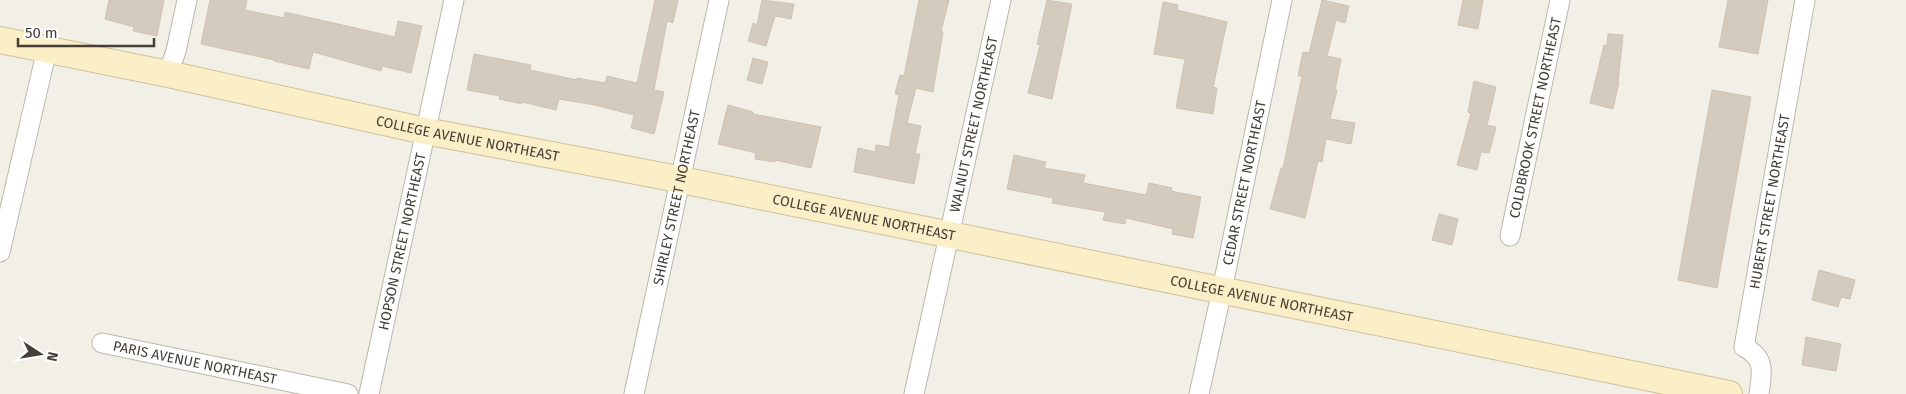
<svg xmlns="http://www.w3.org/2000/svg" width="1906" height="394" font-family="'Fira Sans',sans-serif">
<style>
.building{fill:#d3cbbd;stroke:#cec3b1}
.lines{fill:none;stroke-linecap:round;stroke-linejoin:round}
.street-casing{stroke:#bdb7aa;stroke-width:21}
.secondary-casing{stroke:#cfc299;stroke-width:28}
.street{stroke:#fff;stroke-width:19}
.secondary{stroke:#fbefc8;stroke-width:26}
.labels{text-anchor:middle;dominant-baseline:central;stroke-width:4;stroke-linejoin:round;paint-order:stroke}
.street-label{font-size:14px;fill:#453f36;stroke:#fff}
</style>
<rect width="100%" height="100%" fill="#f2efe7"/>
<!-- building -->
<g class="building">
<polygon points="109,0 164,0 157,36 133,31 134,27 105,19"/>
<polygon points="210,0 247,0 245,10 284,18 285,12 395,37 398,21 422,26 411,73 382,66 381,71 313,52 309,69 274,61 274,60 201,44"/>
<polygon points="655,0 678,0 673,23 667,21 654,90 664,92 654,134 631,128 634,115 595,105 559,99 556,110 522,102 522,104 499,99 500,96 467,90 474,54 531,65 530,70 577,80 577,78 605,83 607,76 637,83"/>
<polygon points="762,0 794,4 791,19 775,16 766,46 748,41 753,23 757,25"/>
<polygon points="919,0 949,0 941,31 943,32 933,92 916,88 907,123 921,126 915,154 920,154 914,184 854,172 858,148 875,152 876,145 889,147 899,95 895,94 900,75 904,76"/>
<polygon points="1047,0 1072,4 1052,99 1028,93 1040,45 1037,44"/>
<polygon points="1322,0 1349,6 1345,23 1336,20 1327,56 1341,59 1335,90 1337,90 1330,119 1355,123 1351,144 1326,139 1322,162 1318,161 1305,218 1270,209 1281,168 1283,168 1302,76 1298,76 1303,52 1309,53"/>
<polygon points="1463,0 1483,0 1478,29 1458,25"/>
<polygon points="1728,0 1768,0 1758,54 1719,47"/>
<polygon points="1163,2 1178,5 1177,10 1227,22 1213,87 1217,88 1213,114 1176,108 1185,59 1154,54"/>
<polygon points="1608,34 1623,35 1618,82 1619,82 1613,109 1590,103 1604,45 1607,46"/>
<polygon points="753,58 768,62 762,84 747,80"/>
<polygon points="1474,81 1496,87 1487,125 1496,127 1489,153 1481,152 1477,170 1457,165 1471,113 1468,112"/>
<polygon points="1712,90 1751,97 1717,288 1678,280"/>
<polygon points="728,105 753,112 753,114 821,127 811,168 775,160 775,162 755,159 756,153 718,144"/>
<polygon points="1014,155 1046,162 1044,168 1085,175 1083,183 1146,195 1149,183 1172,188 1171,191 1201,197 1193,238 1172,234 1173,229 1126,218 1125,224 1103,220 1105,212 1052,203 1053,198 1007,189"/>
<polygon points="1439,214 1458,219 1452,245 1432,240"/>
<polygon points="1819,270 1855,280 1850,299 1841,297 1838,307 1812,300"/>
<polygon points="1806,337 1841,344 1836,371 1802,365"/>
</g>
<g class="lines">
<!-- street casing -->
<g class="street-casing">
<g id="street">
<polyline points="168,74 176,51 187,0"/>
<path id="s1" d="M1510,236L1560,0"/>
<polyline points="0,252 47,49"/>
<path id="s2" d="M102,343L348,394"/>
<path id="s3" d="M369,394L454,0"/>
<path id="s4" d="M634,394L719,0"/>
<path id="s5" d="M914,394L1001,0"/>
<path id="s6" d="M1199,394L1222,290L1282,0"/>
<path id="s7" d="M1759,394C1762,373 1766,358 1744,347L1805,0"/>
</g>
</g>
<!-- secondary casing -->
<g class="secondary-casing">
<g id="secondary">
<path id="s8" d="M0,40L168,74L425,131L657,175L1729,394"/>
</g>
</g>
<!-- street -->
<use href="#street" class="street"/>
<!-- secondary -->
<use href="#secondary" class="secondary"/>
</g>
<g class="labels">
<!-- street labels -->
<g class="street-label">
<text stroke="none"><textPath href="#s1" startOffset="121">COLDBROOK STREET NORTHEAST</textPath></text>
<text stroke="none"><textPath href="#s5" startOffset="276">WALNUT STREET NORTHEAST</textPath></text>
<text stroke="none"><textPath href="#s8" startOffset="478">COLLEGE AVENUE NORTHEAST</textPath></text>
<text stroke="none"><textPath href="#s6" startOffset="216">CEDAR STREET NORTHEAST</textPath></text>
<text stroke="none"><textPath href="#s4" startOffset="201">SHIRLEY STREET NORTHEAST</textPath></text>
<text stroke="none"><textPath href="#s7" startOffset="202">HUBERT STREET NORTHEAST</textPath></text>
<text stroke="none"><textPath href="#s8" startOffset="882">COLLEGE AVENUE NORTHEAST</textPath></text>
<text stroke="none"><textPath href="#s3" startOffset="156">HOPSON STREET NORTHEAST</textPath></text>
<text stroke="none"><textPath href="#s8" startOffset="1288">COLLEGE AVENUE NORTHEAST</textPath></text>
<text stroke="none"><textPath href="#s2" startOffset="95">PARIS AVENUE NORTHEAST</textPath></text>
</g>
</g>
<!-- north arrow -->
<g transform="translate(40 354) rotate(102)" stroke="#ffffff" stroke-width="4" paint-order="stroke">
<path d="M0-4L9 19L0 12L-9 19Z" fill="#453f36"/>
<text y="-8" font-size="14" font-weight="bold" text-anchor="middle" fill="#453f36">N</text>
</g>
<!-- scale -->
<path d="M18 38v8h136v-8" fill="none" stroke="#453f36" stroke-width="2.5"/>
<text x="25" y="38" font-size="15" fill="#453f36" stroke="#ffffff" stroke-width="4" paint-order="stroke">50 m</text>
</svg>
